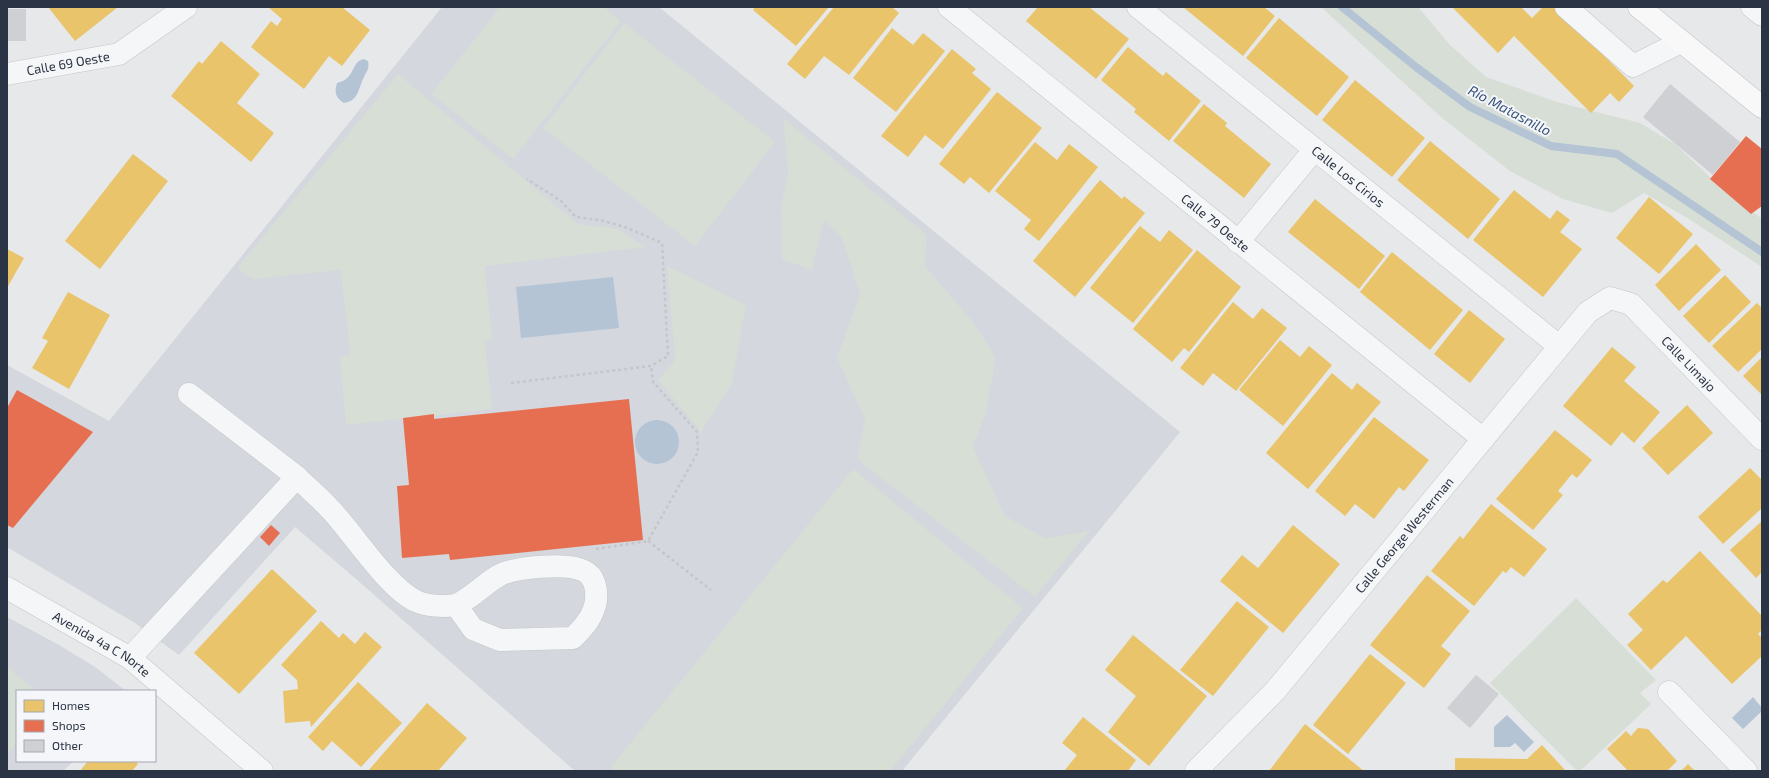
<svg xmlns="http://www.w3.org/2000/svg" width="1769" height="778" font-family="'Exo 2',sans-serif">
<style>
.built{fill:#d4d7dd}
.green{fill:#d6ded6}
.water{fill:#b4c4d5}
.homes{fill:#e9c46a}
.shops{fill:#e76f51}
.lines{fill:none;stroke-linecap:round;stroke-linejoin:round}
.stream{stroke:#b4c4d5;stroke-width:8}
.building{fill:#ced0d3}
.minor-casing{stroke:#c4c6c8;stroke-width:23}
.major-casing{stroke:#c2c5c8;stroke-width:23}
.path{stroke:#c5c6ca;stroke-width:2.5;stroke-dasharray:3 3;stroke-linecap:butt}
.minor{stroke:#f5f6f7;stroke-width:22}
.major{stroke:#f8f8f8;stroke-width:22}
.labels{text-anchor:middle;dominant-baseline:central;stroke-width:4;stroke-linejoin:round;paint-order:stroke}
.street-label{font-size:13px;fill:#2b3445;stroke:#f4f6f9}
.water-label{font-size:14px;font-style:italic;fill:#34527a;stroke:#f4f6f9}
</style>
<rect width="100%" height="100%" fill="#e6e8ea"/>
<!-- built -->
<g class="built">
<polygon points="442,7 659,7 1180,432 902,771 575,771 356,579 295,527 179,655 135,623 7,547 7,365 109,421"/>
<polygon points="7,617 59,645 95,667 126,691 17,691 17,761 74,761 63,771 7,771"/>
</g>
<!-- green -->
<g class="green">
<polygon points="500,7 604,7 621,21 513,159 431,94"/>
<polygon points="1321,7 1418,7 1450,45 1486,77 1557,102 1640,123 1675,144 1715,182 1762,219 1762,267 1689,219 1644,193 1612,213 1563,199 1510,171 1441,117"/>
<polygon points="624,23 775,142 695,246 543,128"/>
<polygon points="398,74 578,224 618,229 645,247 485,266 492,340 485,341 492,409 346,425 340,357 350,355 341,270 253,279 237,268"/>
<polygon points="783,118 927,235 925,266 972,321 996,357 986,412 973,447 1005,516 1045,538 1089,531 1035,597 857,459 865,419 837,358 860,294 842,238 824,220 812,270 782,259 781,208 788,173"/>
<polygon points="667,266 746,305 732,384 701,432 658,380 675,360"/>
<polygon points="853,469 1023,608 890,771 616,771 611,767"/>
<polygon points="1576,598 1656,680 1640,693 1651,704 1580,771 1577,771 1490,683"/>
<polygon points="7,667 37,691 17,691 17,743 7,756"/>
</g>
<!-- water -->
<g class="water">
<path d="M364,59L368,61C370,69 366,72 363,79C358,90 358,101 344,103C336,98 334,93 337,83C341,82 346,80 349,76C355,69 354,61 364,59Z"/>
<polygon points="613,277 619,328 521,338 516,287"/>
<circle cx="657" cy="442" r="22"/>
<polygon points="1753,697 1762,708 1762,711 1743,729 1732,718"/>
<polygon points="1507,715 1534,742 1524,752 1515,743 1510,747 1494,747 1494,727"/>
</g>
<!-- homes -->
<g class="homes">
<polygon points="48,7 118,7 75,41"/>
<polygon points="268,7 342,7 370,30 342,66 329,56 304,89 251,47 271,21 277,26 282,19"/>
<polygon points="755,7 829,7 796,46 753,10"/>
<polygon points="834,7 892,7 899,13 849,75 824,56 805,79 787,64"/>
<polygon points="1038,7 1089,7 1129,39 1096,79 1026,21"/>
<polygon points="1183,7 1264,7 1275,16 1243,56"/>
<polygon points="1452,7 1521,7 1532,18 1543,7 1556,7 1634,86 1619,102 1610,93 1591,113 1514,36 1498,53"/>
<polygon points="1279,18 1349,77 1317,116 1246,58"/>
<polygon points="892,28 913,45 923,33 945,51 896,112 853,78"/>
<polygon points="221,41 260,74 237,103 274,133 251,162 171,96 199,61 202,64"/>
<polygon points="1128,47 1163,76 1166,72 1201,101 1169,141 1134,112 1136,109 1101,80"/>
<polygon points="952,49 976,69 972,73 991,89 943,149 925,135 908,157 881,136"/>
<polygon points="1355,80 1425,138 1392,177 1322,120"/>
<polygon points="997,92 1042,128 989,193 970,177 964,184 939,164"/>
<polygon points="1204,104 1227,123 1225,126 1271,164 1244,198 1173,141"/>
<polygon points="1430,141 1500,199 1468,239 1397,180"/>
<polygon points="1035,142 1057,160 1069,144 1098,167 1039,241 1024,229 1031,220 995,191"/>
<polygon points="133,154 168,181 100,269 65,241"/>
<polygon points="1100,180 1122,199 1124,196 1145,213 1075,297 1033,261"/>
<polygon points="1514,190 1550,219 1557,210 1570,220 1560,232 1582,249 1543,297 1473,240"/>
<polygon points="1649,197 1693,234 1659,274 1616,238"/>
<polygon points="1315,199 1385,256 1359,289 1288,232"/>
<polygon points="1140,226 1160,242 1169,230 1193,250 1133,323 1090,288"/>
<polygon points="1696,244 1721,270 1679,311 1655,285"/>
<polygon points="7,249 24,258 7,288"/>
<polygon points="1197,250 1241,287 1189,352 1184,348 1172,362 1133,329"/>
<polygon points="1392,252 1463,310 1430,350 1360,292"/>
<polygon points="1725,275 1751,302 1709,343 1683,316"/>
<polygon points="68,292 110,315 69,389 32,368 48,341 42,338"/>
<polygon points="1233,302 1253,319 1262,308 1287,328 1236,391 1213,373 1203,386 1180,368"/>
<polygon points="1757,303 1762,308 1762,349 1738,372 1712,346"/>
<polygon points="1469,310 1505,339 1470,383 1434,354"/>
<polygon points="1280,340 1300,357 1309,346 1332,365 1283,426 1239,390"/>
<polygon points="1612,347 1636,367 1624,381 1660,412 1634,443 1622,432 1611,446 1563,406"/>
<polygon points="1762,357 1762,395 1743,376"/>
<polygon points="1332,373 1352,390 1357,383 1381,402 1308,489 1266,453"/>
<polygon points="1687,405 1713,433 1668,475 1642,448"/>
<polygon points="1374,417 1429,460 1404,491 1399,487 1374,519 1355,504 1345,516 1315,491"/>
<polygon points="1555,430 1592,460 1577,478 1572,474 1558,491 1563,495 1533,530 1496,499"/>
<polygon points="1750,468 1762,480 1762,508 1723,544 1698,517"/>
<polygon points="1491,504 1547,549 1524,577 1511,567 1506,573 1503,571 1474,606 1431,571 1460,536 1463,539"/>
<polygon points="1762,521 1762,572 1756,578 1730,550"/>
<polygon points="1293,525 1340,564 1283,633 1220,581 1242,555 1258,568"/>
<polygon points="1700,551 1762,616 1762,630 1758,634 1762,638 1762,656 1732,684 1686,636 1651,670 1627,645 1643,630 1628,614 1663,580 1667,583"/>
<polygon points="272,569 317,611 239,694 194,653"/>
<polygon points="1427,575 1470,611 1441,646 1451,654 1424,688 1370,645"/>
<polygon points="1237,601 1269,627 1213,696 1180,670"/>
<polygon points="321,621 339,638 343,633 355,644 365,632 382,647 311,727 310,721 285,723 283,691 298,689 297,680 281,665"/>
<polygon points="1133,635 1207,696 1149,766 1108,732 1136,696 1105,670"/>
<polygon points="1370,654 1406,683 1348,754 1313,725"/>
<polygon points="358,682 402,723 361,767 332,741 323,751 308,737"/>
<polygon points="427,703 467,738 438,771 368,771"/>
<polygon points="1083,717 1136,760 1128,771 1064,771 1077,755 1062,743"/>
<polygon points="1305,724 1364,771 1269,771"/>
<polygon points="1638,728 1648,729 1677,761 1667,771 1628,771 1607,749 1626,731 1631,736"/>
<polygon points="1542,745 1566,771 1455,771 1455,758 1527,759"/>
<polygon points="88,761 135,761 138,764 132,771 80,771"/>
<polygon points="1688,764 1695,771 1681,771"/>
</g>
<!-- shops -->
<g class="shops">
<polygon points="1746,136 1762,149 1762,206 1751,214 1710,179"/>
<polygon points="17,390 93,432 13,528 7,525 7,408"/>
<polygon points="629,399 643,540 450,560 449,554 402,558 397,486 409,485 403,418 434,414 434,419"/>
<polygon points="271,525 280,533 269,546 260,537"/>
</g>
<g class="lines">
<!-- stream -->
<polyline class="stream" points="1342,7 1416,67 1470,107 1551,146 1617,154 1762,252"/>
</g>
<!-- building -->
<g class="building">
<rect x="7" y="9" width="19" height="32"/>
<polygon points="1670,84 1740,142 1713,175 1643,117"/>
<polygon points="1476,675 1499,694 1470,728 1447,708"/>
</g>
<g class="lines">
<!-- minor casing -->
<g class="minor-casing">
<g id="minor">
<path id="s1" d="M949,7L1483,439"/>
<path id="s2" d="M1138,7L1559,346"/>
<polyline points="1566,7 1633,66 1681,42"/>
<polyline points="1752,7 1762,15"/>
<path id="s3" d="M7,74L119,54L186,7"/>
<polyline points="1238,242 1315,149"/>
<polyline points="189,394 297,477"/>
<path id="s4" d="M7,588L130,658L262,771"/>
<path d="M130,658L297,477C311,491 326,503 338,518C358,541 390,589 416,601C426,606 445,607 455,605C465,603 487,582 498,576C514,567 568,562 584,571C595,576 597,590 596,600C594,616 584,627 573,638L500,640L473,629L456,605"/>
<polyline points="1669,692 1746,771"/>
<path id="s5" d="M1196,771L1275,691L1588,312L1610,298L1631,304L1762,439"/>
</g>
</g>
<!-- major casing -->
<g class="major-casing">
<polyline id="major" points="1639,7 1762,107"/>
</g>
<!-- path -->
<g class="path">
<polyline points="511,383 651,366 668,356 662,243 625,227 600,220 576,217 561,201 527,179"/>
<polyline points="648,541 711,590"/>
<polyline points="596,549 648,541 698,452 697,432 653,382 651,366"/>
</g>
<!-- minor -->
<use href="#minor" class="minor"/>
<!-- major -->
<use href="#major" class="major"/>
</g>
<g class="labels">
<!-- street labels -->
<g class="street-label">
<text stroke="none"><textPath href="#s3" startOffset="62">Calle 69 Oeste</textPath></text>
<text stroke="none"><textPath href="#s2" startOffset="270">Calle Los Cirios</textPath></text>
<text stroke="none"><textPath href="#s1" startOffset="343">Calle 79 Oeste</textPath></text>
<text stroke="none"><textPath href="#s5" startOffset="735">Calle Limajo</textPath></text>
<text stroke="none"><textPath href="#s5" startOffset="315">Calle George Westerman</textPath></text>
<text stroke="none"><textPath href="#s4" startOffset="110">Avenida 4a C Norte</textPath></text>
</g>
<!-- water labels -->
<g class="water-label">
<text transform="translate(1510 110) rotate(28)">Río Matasnillo</text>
</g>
</g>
<!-- border -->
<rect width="1769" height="778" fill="none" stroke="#2b3445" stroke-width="16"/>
<!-- legend -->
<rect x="16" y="690" width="140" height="72" fill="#f4f6f9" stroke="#a4a8b1"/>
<rect x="24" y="700" width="20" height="12" fill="#e9c46a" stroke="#a4a8b1"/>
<text x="52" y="710" font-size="12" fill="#2b3445">Homes</text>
<rect x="24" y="720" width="20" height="12" fill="#e76f51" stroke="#a4a8b1"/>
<text x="52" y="730" font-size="12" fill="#2b3445">Shops</text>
<rect x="24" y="740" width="20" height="12" fill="#ced0d3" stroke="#a4a8b1"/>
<text x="52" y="750" font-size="12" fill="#2b3445">Other</text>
</svg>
